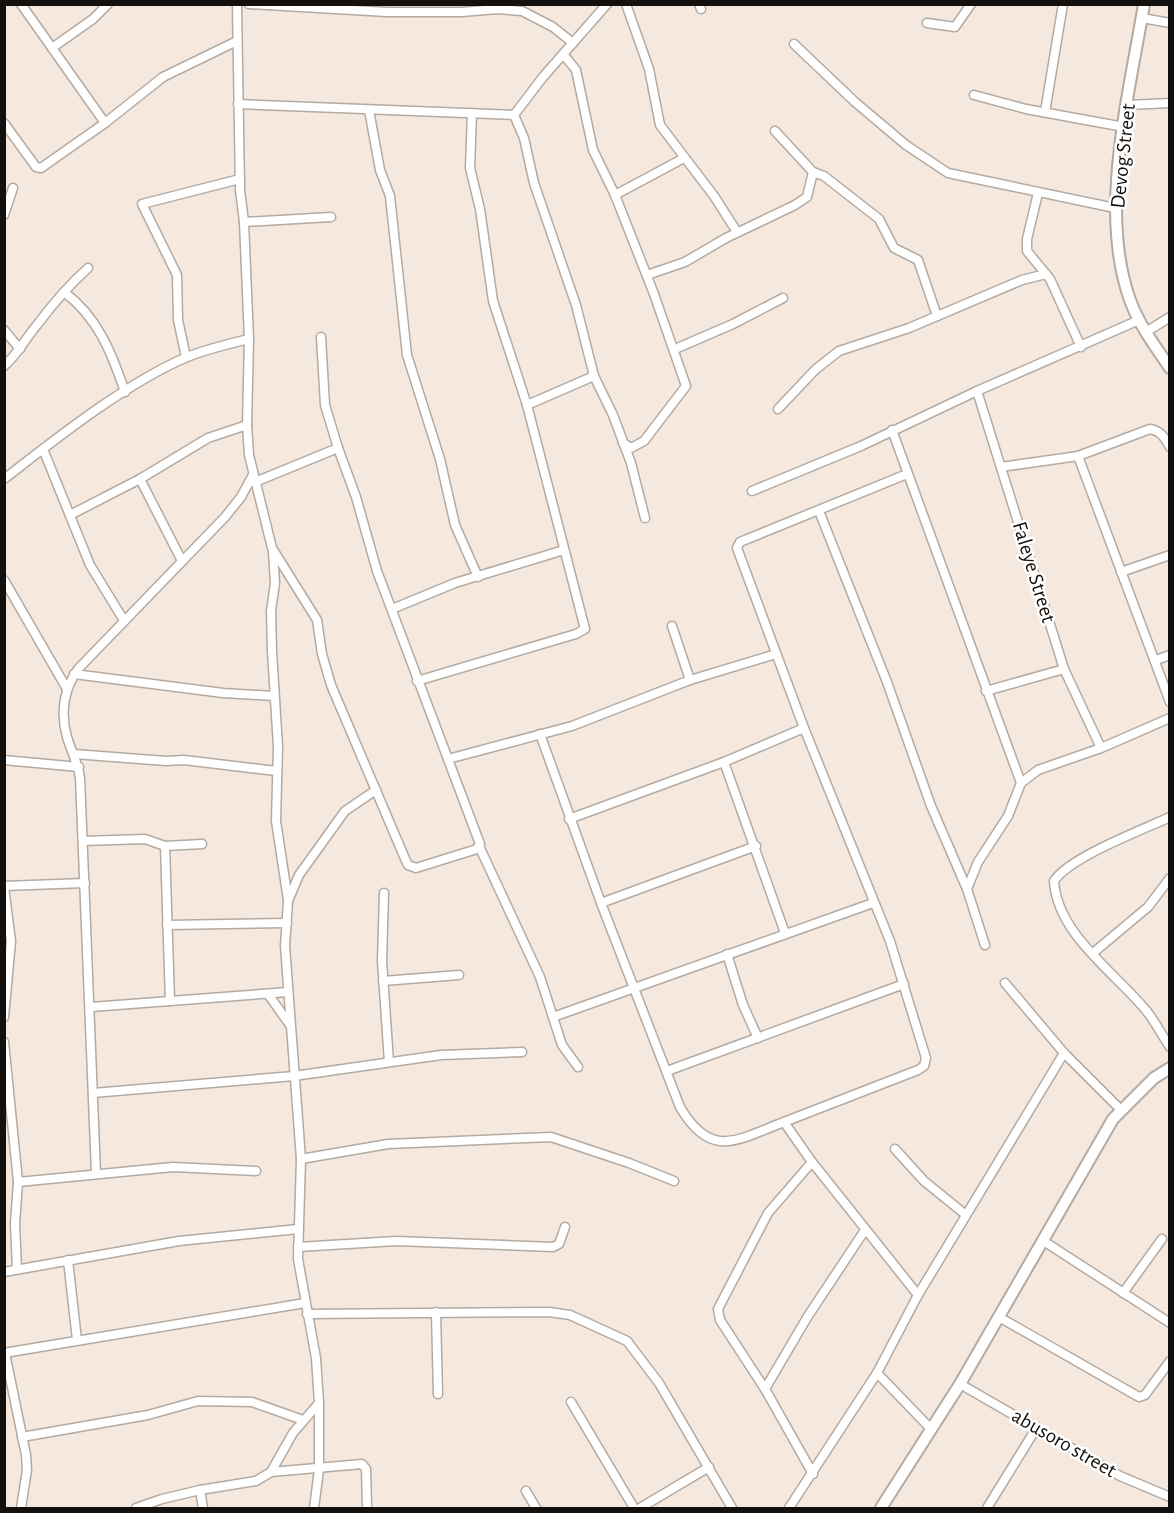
<svg xmlns="http://www.w3.org/2000/svg" width="1174" height="1513" font-family="'Alegreya Sans',sans-serif">
<style>
.lines{fill:none;stroke-linecap:round;stroke-linejoin:round}
.street-casing{stroke:#b4aaa1;stroke-width:11}
.secondary-casing{stroke:#b4aaa1;stroke-width:14}
.street{stroke:#fff;stroke-width:8}
.secondary{stroke:#fff;stroke-width:10}
.labels{text-anchor:middle;dominant-baseline:central;stroke-width:5;stroke-linejoin:round;paint-order:stroke}
.street-label{font-size:21px;fill:#14100d;stroke:#fff}
</style>
<rect width="100%" height="100%" fill="#f4e8df"/>
<g class="lines">
<!-- street casing -->
<g class="street-casing">
<g id="street">
<polyline points="21,4 105,123"/>
<polyline points="237,4 240,190 244,222 249,339 247,425 249,455 272,548 317,620 322,654 331,685 406,861 408,865 416,868 477,849 480,844 377,571 356,497 338,448 325,405 321,337"/>
<polyline points="249,4 387,12 462,12 497,9 522,11 553,27 573,43"/>
<polyline points="626,4 649,69 660,125 714,196 737,232"/>
<polyline points="699,4 701,9"/>
<polyline points="1142,18 1170,23"/>
<polyline points="927,23 955,27 971,4"/>
<polyline points="794,44 855,102 906,145 948,173 1115,208"/>
<polyline points="52,48 93,19 108,4"/>
<polyline points="563,54 576,70 593,150 615,195 654,294 686,386 644,441 631,448 623,443"/>
<polyline points="974,95 1026,109 1124,127"/>
<polyline points="238,104 514,115 543,77 607,4"/>
<polyline points="1128,105 1170,103"/>
<polyline points="369,110 380,170 390,196 407,355 440,459 455,525 478,577"/>
<polyline points="1045,112 1063,4"/>
<polyline points="514,115 524,138 534,183 576,305 594,376 613,415 631,463 645,518"/>
<polyline points="4,123 36,167 41,168 105,123 163,77 237,41"/>
<polyline points="775,131 813,172 824,176 879,219 894,248 918,260 937,316"/>
<polyline points="1038,193 1027,239 1027,251 1050,279 1081,347"/>
<polyline points="615,195 684,158"/>
<polyline points="4,215 13,188"/>
<polyline points="244,222 331,217"/>
<polyline points="647,275 685,262 726,238 795,205 807,197 813,172"/>
<path d="M64,292C98,317 112,354 125,392"/>
<polyline points="4,330 20,349"/>
<polyline points="1146,332 1170,317"/>
<polyline points="675,349 733,324 783,298"/>
<polyline points="186,357 178,320 177,275 142,204 240,179"/>
<path d="M4,366C18,354 25,339 37,325C52,305 69,285 88,268"/>
<polyline points="977,391 1064,669 1101,748"/>
<polyline points="527,405 594,376"/>
<polyline points="778,409 816,369 839,351 909,328 1022,280 1046,274"/>
<polyline points="892,430 1021,783"/>
<polyline points="43,449 90,565 123,619"/>
<polyline points="1078,456 1170,702"/>
<path d="M1001,467L1078,456L1150,429C1161,431 1165,438 1170,447"/>
<polyline points="907,474 740,542 737,548 804,728 890,941 926,1058 924,1066 918,1070 784,1122 812,1162 918,1295"/>
<path d="M4,479C57,438 126,383 187,357C207,349 228,344 249,339"/>
<polyline points="140,479 182,561"/>
<polyline points="255,482 338,448"/>
<polyline points="752,491 861,446 977,391 1139,320"/>
<polyline points="819,511 887,682 931,806 967,889"/>
<polyline points="70,515 140,479 208,438 247,425"/>
<polyline points="273,552 275,583 271,611 272,651 278,747 276,821 288,900"/>
<polyline points="1121,572 1170,555"/>
<polyline points="4,580 67,689"/>
<polyline points="392,609 455,583 564,550"/>
<polyline points="672,626 690,680"/>
<polyline points="1156,660 1170,655"/>
<polyline points="74,674 223,693 274,696"/>
<polyline points="417,681 576,634 585,629 527,405 493,301 480,209 470,168 472,113"/>
<polyline points="986,691 1064,669"/>
<path d="M540,734L601,903L680,1107C711,1160 737,1140 784,1122"/>
<polyline points="74,754 166,761 184,760 276,771"/>
<polyline points="448,759 572,726 690,680 776,654"/>
<polyline points="4,760 79,767"/>
<polyline points="724,762 785,933"/>
<path d="M1170,817C1142,830 1070,857 1054,881C1057,933 1113,971 1144,1008C1154,1019 1161,1034 1170,1047"/>
<polyline points="569,819 724,762 804,728"/>
<polyline points="83,841 145,839 165,846 202,844"/>
<polyline points="165,846 170,1001"/>
<polyline points="479,846 540,977 562,1045 578,1067"/>
<polyline points="4,886 85,883"/>
<polyline points="4,887 11,941 4,1017"/>
<polyline points="384,893 382,961 389,1062"/>
<polyline points="601,903 756,846"/>
<polyline points="167,925 287,923"/>
<polyline points="985,945 967,889 978,862 1008,816 1021,783 1038,770 1101,748 1170,718"/>
<polyline points="1093,953 1148,907 1170,878"/>
<polyline points="727,954 743,1005 758,1038"/>
<polyline points="383,981 459,975"/>
<polyline points="1005,983 1064,1053 1121,1110"/>
<polyline points="268,994 290,1025"/>
<polyline points="91,1007 288,992"/>
<polyline points="553,1017 873,903"/>
<polyline points="4,1042 18,1182 15,1224 17,1269"/>
<polyline points="667,1071 904,984"/>
<polyline points="93,1093 294,1076 441,1055 522,1052"/>
<polyline points="895,1149 924,1181 966,1215"/>
<polyline points="301,1159 388,1144 551,1137 629,1163 674,1181"/>
<polyline points="812,1162 768,1213 718,1309 720,1320 765,1389 813,1474"/>
<path d="M96,1173L80,778C78,763 71,751 67,737C60,713 64,687 79,668L225,517L241,497L253,475"/>
<polyline points="18,1182 173,1167 256,1171"/>
<polyline points="1042,1240 1170,1323"/>
<polyline points="298,1247 396,1241 553,1247 559,1244 565,1227"/>
<polyline points="68,1260 77,1340"/>
<polyline points="4,1272 179,1241 298,1229"/>
<polyline points="1123,1293 1162,1239"/>
<polyline points="436,1312 438,1394"/>
<polyline points="307,1314 549,1312 570,1315 627,1341 659,1383 732,1508"/>
<polyline points="999,1317 1139,1397 1145,1395 1170,1361"/>
<polyline points="4,1353 305,1303"/>
<polyline points="5,1353 26,1455 27,1470 21,1508"/>
<polyline points="877,1373 931,1429"/>
<polyline points="960,1384 1120,1476 1170,1497"/>
<polyline points="765,1389 808,1316 865,1230"/>
<polyline points="571,1402 634,1508"/>
<polyline points="22,1437 148,1415 198,1401 252,1402 303,1420"/>
<polyline points="271,1472 362,1464 366,1469 367,1508"/>
<polyline points="200,1490 203,1508"/>
<polyline points="526,1491 536,1508"/>
<polyline points="136,1508 162,1499 200,1490 256,1481 271,1472 293,1433 319,1403"/>
<polyline points="314,1508 319,1470 319,1403 316,1358 298,1259 301,1159 285,946 288,901 299,875 345,811 376,790"/>
<polyline points="640,1508 709,1467"/>
<polyline points="789,1508 877,1373 918,1295 1064,1053"/>
<polyline points="987,1508 1037,1427"/>
</g>
</g>
<!-- secondary casing -->
<g class="secondary-casing">
<g id="secondary">
<path d="M1144,4C1129,96 1098,211 1130,300C1139,325 1155,346 1170,368"/>
<polyline points="881,1508 960,1384 1113,1119 1154,1078 1170,1068"/>
</g>
</g>
<!-- street -->
<use href="#street" class="street"/>
<!-- secondary -->
<use href="#secondary" class="secondary"/>
</g>
<g class="labels">
<!-- street labels -->
<g class="street-label">
<text transform="translate(1123 156) rotate(-84)">Devog Street</text>
<text transform="translate(1034 572) rotate(73)">Faleye Street</text>
<text transform="translate(1064 1443) rotate(30)">abusoro street</text>
</g>
</g>
<!-- border -->
<rect width="1174" height="1513" fill="none" stroke="#14100d" stroke-width="12"/>
</svg>
